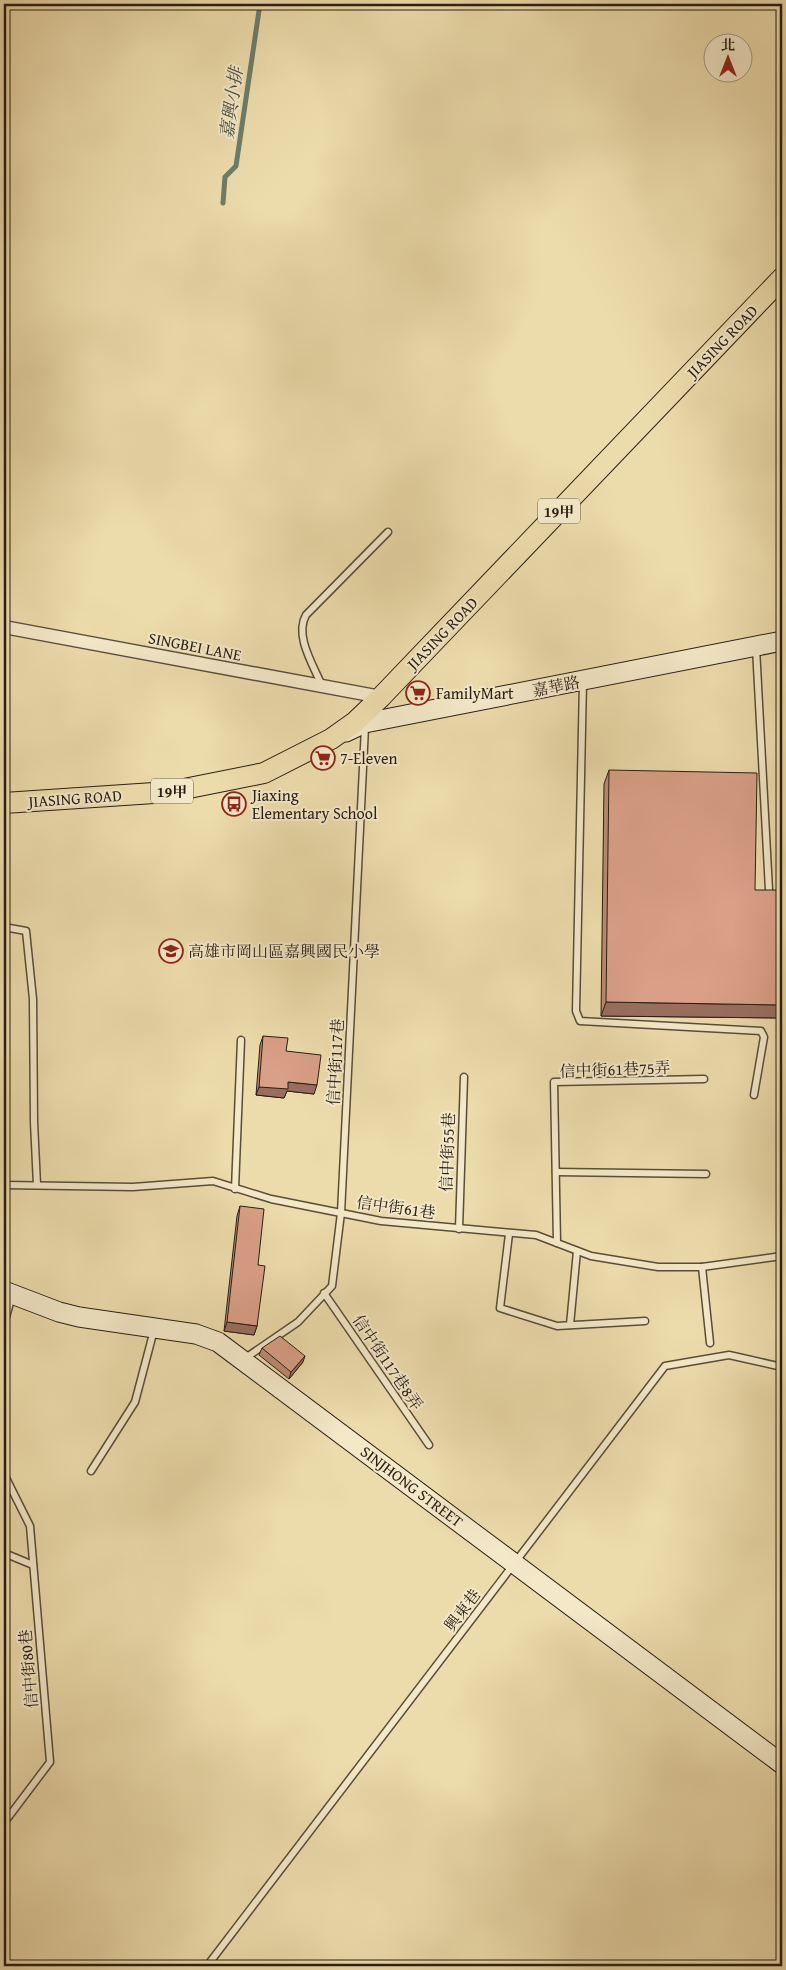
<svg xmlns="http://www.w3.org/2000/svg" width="786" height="1970" font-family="'Gentium Book Plus','Noto Serif TC',serif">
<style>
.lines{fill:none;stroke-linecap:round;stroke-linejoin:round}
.stream{stroke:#6c7d6a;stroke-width:5}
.lane-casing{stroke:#594d39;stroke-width:9}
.street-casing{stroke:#594d39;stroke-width:15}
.secondary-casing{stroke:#281e13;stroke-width:21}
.primary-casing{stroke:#281e13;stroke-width:22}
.lane{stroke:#f3e8c8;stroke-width:6}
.street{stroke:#f3e8c8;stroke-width:12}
.secondary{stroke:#f3e8c8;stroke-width:19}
.primary{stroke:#ecdbab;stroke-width:20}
.wall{fill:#bb8974;stroke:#281e13}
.shaded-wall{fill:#986f5e;stroke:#281e13}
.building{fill:#d99f87;stroke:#281e13}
.labels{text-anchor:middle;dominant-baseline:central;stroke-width:4;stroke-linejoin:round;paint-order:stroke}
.shield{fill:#f3e8c8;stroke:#655b49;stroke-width:1}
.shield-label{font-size:15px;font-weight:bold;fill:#281e13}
.street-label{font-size:16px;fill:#281e13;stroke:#f3e8c8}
.poi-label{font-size:16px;fill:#281e13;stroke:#f3e8c8;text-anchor:start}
.water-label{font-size:18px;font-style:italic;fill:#4a4d3e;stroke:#f3e8c8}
</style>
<rect width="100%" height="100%" fill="#ecdbab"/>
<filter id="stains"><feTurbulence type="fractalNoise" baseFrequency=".004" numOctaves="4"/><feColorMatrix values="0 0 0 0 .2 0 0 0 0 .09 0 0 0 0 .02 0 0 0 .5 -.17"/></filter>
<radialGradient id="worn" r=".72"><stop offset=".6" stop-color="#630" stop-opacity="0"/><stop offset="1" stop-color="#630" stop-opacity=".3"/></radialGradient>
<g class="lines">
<!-- stream -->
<polyline class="stream" points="223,203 225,177 236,166 260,4"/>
<!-- lane casing -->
<g class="lane-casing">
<g id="lane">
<polyline points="756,648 769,890"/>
<polyline points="583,682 576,1011 580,1021 761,1031 764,1037 754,1095"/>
<path d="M322,686C314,666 294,636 306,615L388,532"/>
<polyline points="4,927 26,931 33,999 34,1122 37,1185"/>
<polyline points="556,1172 706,1174"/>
<polyline points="4,1185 133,1187 213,1181 271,1199 381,1221 536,1235 591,1256 658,1267 702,1267 782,1256"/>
<polyline points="235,1189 241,1040"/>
<polyline points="459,1229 464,1077"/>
<polyline points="509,1234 500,1308 557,1326 645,1321"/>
<polyline points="557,1243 554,1082 704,1079"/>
<polyline points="702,1267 710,1343"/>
<polyline points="324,1293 429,1445"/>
<polyline points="4,1324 12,1296"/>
<polyline points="570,1325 577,1251"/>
<polyline points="244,1359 298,1322 332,1286 341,1213 365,727"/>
<polyline points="91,1471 135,1402 154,1330"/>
<polyline points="4,1474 30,1526 50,1762 4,1823"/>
<polyline points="4,1553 33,1565"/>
<polyline points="207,1966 665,1366 729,1355 782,1367"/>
</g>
</g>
<!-- street casing -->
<g class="street-casing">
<polyline id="street" points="4,627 381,697"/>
</g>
<!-- secondary casing -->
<g class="secondary-casing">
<g id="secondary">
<polyline points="346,732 365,723 782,641"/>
<polyline points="4,1291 59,1312 79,1317 196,1334 218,1342 782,1764"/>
</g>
</g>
<!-- primary casing -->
<g class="primary-casing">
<polyline id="primary" points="4,803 169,792 264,773 331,739 355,722 381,697 782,278"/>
</g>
<!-- lane -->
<use href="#lane" class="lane"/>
<!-- street -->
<use href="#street" class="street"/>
<!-- secondary -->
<use href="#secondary" class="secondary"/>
<!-- primary -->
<use href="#primary" class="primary"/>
</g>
<!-- wall -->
<g class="wall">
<polygon points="609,770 755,890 781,1018 601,1016 604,784"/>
<polygon points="263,1036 286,1051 314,1094 287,1091 284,1098 256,1095 260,1045"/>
<polygon points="240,1206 258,1265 257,1326 254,1335 224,1331 237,1216"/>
<polygon points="262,1348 303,1362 289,1379 259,1355"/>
</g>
<!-- shaded-wall -->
<g class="shaded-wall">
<polygon points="606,1002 782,1005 782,1015 781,1018 601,1016"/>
<polygon points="288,1082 317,1085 314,1094 287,1091 284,1098 256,1095 259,1087"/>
<polygon points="227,1322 257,1326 254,1335 224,1331"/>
<polygon points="305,1356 303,1362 289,1379 291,1372"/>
</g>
<!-- building -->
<g class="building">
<polygon points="609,770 757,773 755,890 782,890 782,1005 606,1002"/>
<polygon points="263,1036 288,1038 286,1051 321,1055 317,1085 288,1082 288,1089 259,1087"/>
<polygon points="240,1206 264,1209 258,1265 265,1266 257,1326 227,1322"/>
<polygon points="280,1336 305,1356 291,1372 262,1348"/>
</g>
<!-- icons -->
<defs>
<g id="supermarket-ring" transform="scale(1.25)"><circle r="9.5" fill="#f3e8c8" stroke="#8f2418" stroke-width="1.5"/><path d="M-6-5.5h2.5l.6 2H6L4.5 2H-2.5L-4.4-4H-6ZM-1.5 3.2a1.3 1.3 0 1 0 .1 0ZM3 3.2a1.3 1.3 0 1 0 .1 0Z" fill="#8f2418"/></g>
<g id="bus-ring" transform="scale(1.25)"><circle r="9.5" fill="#f3e8c8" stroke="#8f2418" stroke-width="1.5"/><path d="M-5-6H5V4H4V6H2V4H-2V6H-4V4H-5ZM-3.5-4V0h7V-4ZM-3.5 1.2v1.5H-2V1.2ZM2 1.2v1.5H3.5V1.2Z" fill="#8f2418"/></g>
<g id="school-ring" transform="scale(1.25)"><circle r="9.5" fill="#f3e8c8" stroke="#8f2418" stroke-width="1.5"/><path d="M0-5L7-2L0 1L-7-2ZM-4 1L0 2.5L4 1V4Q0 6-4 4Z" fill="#8f2418"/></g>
</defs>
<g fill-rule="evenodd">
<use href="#supermarket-ring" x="418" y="693"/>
<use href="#supermarket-ring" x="323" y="758"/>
<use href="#bus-ring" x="234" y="804"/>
<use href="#school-ring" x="171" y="951"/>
</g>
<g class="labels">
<!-- shield labels -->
<g class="shield">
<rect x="538" y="498.5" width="42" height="25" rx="4"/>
<rect x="151" y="778.5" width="42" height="25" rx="4"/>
</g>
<g class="shield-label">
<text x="559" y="511">19甲</text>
<text x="172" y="791">19甲</text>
</g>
<!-- street labels -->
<g class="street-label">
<text transform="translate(722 341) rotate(-46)">JIASING ROAD</text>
<text transform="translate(442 633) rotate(-46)">JIASING ROAD</text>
<text transform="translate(195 646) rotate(11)">SINGBEI LANE</text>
<text transform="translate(556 686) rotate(-11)">嘉華路</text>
<text transform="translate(75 798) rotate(-4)">JIASING ROAD</text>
<text transform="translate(335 1062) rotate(-87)">信中街117巷</text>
<text transform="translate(615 1069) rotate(-2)">信中街61巷75弄</text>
<text transform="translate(447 1152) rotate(-88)">信中街55巷</text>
<text transform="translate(396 1207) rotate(8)">信中街61巷</text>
<text transform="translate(388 1362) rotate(56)">信中街117巷8弄</text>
<text transform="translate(412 1486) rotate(37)">SINJHONG STREET</text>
<text transform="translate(462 1610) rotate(-53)">興東巷</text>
<text transform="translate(28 1669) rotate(-95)">信中街80巷</text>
</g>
<!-- poi labels -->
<g class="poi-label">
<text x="436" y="693">FamilyMart</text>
<text x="340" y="758">7-Eleven</text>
<text x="252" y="795">Jiaxing<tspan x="252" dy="18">Elementary School</tspan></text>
<text x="188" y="951">高雄市岡山區嘉興國民小學</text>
</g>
<!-- water labels -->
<g class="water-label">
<text transform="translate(231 103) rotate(-82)">嘉興小排</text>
</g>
</g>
<!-- margin -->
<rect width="786" height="1970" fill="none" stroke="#ecdbab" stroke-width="20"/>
<rect x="5" y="5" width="776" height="1960" fill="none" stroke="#281e13" stroke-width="2.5"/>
<rect x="10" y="10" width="766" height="1950" fill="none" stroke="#281e13"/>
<!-- north arrow -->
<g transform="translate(728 58)"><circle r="24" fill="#f3e8c8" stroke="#a29780"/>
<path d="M0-4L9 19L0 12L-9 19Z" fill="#8f2418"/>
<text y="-8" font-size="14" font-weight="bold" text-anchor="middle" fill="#281e13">北</text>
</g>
<rect width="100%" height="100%" filter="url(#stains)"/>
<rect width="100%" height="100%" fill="url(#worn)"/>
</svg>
